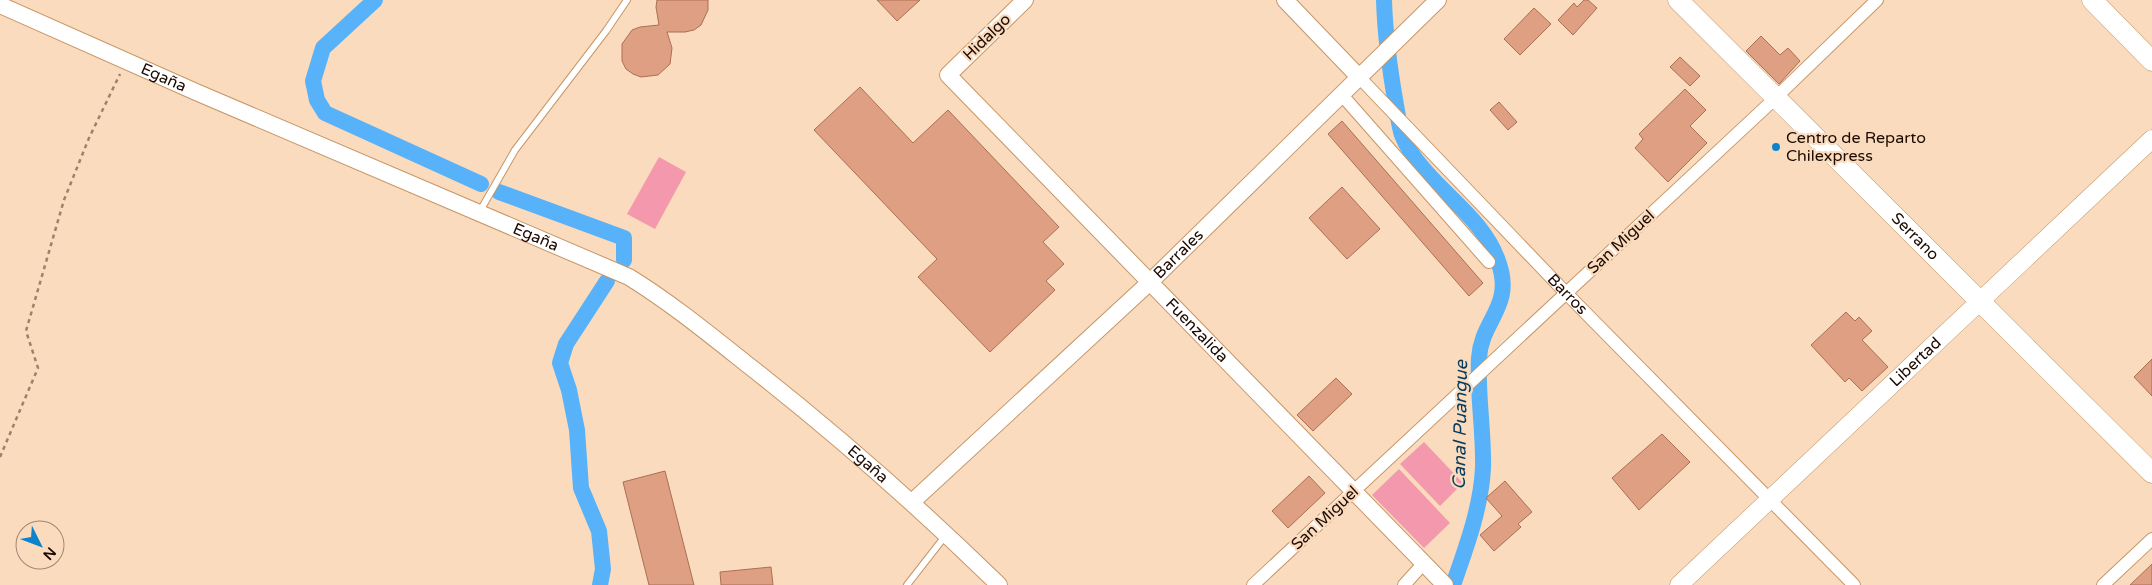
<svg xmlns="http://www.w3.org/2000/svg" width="2152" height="585" font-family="'Varela Round',sans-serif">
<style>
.green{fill:#f398ad}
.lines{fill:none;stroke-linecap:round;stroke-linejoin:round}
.canal{stroke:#57b2f9;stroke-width:16}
.building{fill:#df9f82;stroke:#ab6f54}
.service-casing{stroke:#c79666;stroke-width:8}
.minor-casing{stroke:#c79666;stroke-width:14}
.tertiary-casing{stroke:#c79666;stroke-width:18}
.secondary-casing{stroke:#c79666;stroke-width:19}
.primary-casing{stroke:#c79666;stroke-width:21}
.path{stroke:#9c826d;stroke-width:2.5;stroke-dasharray:4 4;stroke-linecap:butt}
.service{stroke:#fff;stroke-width:6}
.minor{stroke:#fff;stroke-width:12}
.tertiary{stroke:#fff;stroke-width:16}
.secondary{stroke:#fff;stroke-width:18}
.primary{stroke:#fff;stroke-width:20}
.poi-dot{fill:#0d83cc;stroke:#fadbbe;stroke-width:2}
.labels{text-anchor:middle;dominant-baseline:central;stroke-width:4.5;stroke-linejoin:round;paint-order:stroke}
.street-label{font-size:16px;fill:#1c0a00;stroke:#fadbbe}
.poi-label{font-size:16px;fill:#1c0a00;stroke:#fadbbe;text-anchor:start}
.water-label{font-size:18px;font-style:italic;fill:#073b5e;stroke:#fadbbe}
</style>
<rect width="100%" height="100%" fill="#fadbbe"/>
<!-- green -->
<g class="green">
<polygon points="659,157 686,172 655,229 627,214"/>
<polygon points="1424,442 1463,483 1440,506 1400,464"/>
<polygon points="1399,469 1450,523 1424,548 1372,495"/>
</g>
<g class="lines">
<!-- canal -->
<g class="canal">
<polyline points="375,0 323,48 313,81 317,100 325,113 481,184"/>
<path d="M1384,0C1385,35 1390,71 1396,105C1398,115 1399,126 1402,135C1407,147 1414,158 1422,167C1447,198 1485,222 1498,261C1515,306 1481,320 1479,358C1477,394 1484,431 1483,468C1481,508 1466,548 1453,585"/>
<polyline points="499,192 624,238 624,260"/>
<polyline points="600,585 603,569 599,531 581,488 577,430 569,390 560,363 566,344 607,281"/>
</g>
</g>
<!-- building -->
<g class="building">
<polygon points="657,0 708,0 708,10 701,25 694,30 685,32 667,32 672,48 670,64 658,75 641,77 633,74 626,69 622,61 622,44 632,30 640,27 659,25 656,7"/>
<polygon points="877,0 920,0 897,21"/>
<polygon points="1584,0 1588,0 1597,8 1573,35 1558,20 1574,3 1577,7"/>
<polygon points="1534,8 1551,24 1520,55 1504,39"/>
<polygon points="1761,36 1780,55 1788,48 1800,61 1779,84 1746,51"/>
<polygon points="1680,57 1700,76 1690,86 1670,67"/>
<polygon points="860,87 913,143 948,110 1059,227 1043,242 1064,264 1046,281 1055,290 990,352 918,277 937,259 814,130"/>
<polygon points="1685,89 1706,110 1690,126 1707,143 1668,182 1635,148 1643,139 1639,134"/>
<polygon points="1499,102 1517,122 1508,130 1490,110"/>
<polygon points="1342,121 1483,283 1469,296 1328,134"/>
<polygon points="1342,187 1380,229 1347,259 1309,218"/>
<polygon points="1846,312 1855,321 1859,317 1872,331 1862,340 1888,367 1862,391 1849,378 1845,382 1811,345"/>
<polygon points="2152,359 2152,396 2134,377"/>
<polygon points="1336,378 1352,394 1313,431 1297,415"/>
<polygon points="1662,434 1690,462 1639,510 1612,478"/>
<polygon points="665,471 694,585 649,585 623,482"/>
<polygon points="1309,476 1325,493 1288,528 1272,511"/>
<polygon points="1505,481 1532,512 1518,524 1521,527 1494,551 1480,535 1502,516 1486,498"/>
<polygon points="2152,564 2152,585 2130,585"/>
<polygon points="771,567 773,585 721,585 720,572"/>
</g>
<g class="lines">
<!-- service casing -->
<g class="service-casing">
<g id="service">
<polyline points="480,211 515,150 606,31 627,0"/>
<polyline points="907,585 946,535"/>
</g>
</g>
<!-- minor casing -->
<g class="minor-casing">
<g id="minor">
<path id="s1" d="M1359,77L1566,293L1854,585"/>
<polyline points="1341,94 1489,262"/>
<polyline points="1253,585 1768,105 1877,0"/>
<polyline points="1404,585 1424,563"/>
<polyline points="2103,585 2152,539"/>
</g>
</g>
<!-- tertiary casing -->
<g class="tertiary-casing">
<g id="tertiary">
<path id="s2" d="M1025,0L948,75L1445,585"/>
<polyline points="1285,0 1359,77"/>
<path id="s3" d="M0,5L196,92L629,277C671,303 709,334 748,365C836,434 919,507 999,585"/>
<path id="s4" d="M912,502L1150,282L1438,0"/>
</g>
</g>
<!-- secondary casing -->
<g class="secondary-casing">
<g id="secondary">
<path id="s5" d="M1679,585L2152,139"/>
</g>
</g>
<!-- primary casing -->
<g class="primary-casing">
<g id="primary">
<path id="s6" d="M1678,0L2152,473"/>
<polyline points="2092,0 2152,61"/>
</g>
</g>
<!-- path -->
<polyline class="path" points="0,457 38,368 26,331 64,200 89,138 120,74"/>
<!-- service -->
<use href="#service" class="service"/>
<!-- minor -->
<use href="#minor" class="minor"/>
<!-- tertiary -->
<use href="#tertiary" class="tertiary"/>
<!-- secondary -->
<use href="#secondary" class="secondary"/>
<!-- primary -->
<use href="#primary" class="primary"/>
</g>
<!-- markers -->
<circle class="poi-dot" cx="1776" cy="147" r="5"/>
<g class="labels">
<!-- street labels -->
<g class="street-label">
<text transform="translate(987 37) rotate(-44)">Hidalgo</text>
<text stroke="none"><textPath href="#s3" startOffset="179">Egaña</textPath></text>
<text stroke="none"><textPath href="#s3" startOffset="584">Egaña</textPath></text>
<text stroke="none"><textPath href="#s6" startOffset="335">Serrano</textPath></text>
<text transform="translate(1621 242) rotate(-43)">San Miguel</text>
<text stroke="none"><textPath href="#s4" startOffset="364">Barrales</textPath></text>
<text stroke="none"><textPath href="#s1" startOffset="301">Barros</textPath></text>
<text stroke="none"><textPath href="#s2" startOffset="464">Fuenzalida</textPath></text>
<text stroke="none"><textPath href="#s5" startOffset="325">Libertad</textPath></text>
<text stroke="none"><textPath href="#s3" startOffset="989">Egaña</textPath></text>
<text transform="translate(1325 518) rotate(-43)">San Miguel</text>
</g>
<!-- poi labels -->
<g class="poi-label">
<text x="1786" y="138">Centro de Reparto<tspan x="1786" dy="18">Chilexpress</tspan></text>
</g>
<!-- water labels -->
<g class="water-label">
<text transform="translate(1460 425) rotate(-89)">Canal Puangue</text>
</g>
</g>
<!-- north arrow -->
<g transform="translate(40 545) rotate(132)"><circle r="24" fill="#fadbbe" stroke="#a18772"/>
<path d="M0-4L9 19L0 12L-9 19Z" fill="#0d83cc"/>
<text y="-8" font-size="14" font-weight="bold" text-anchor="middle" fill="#1c0a00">N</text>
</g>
</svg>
